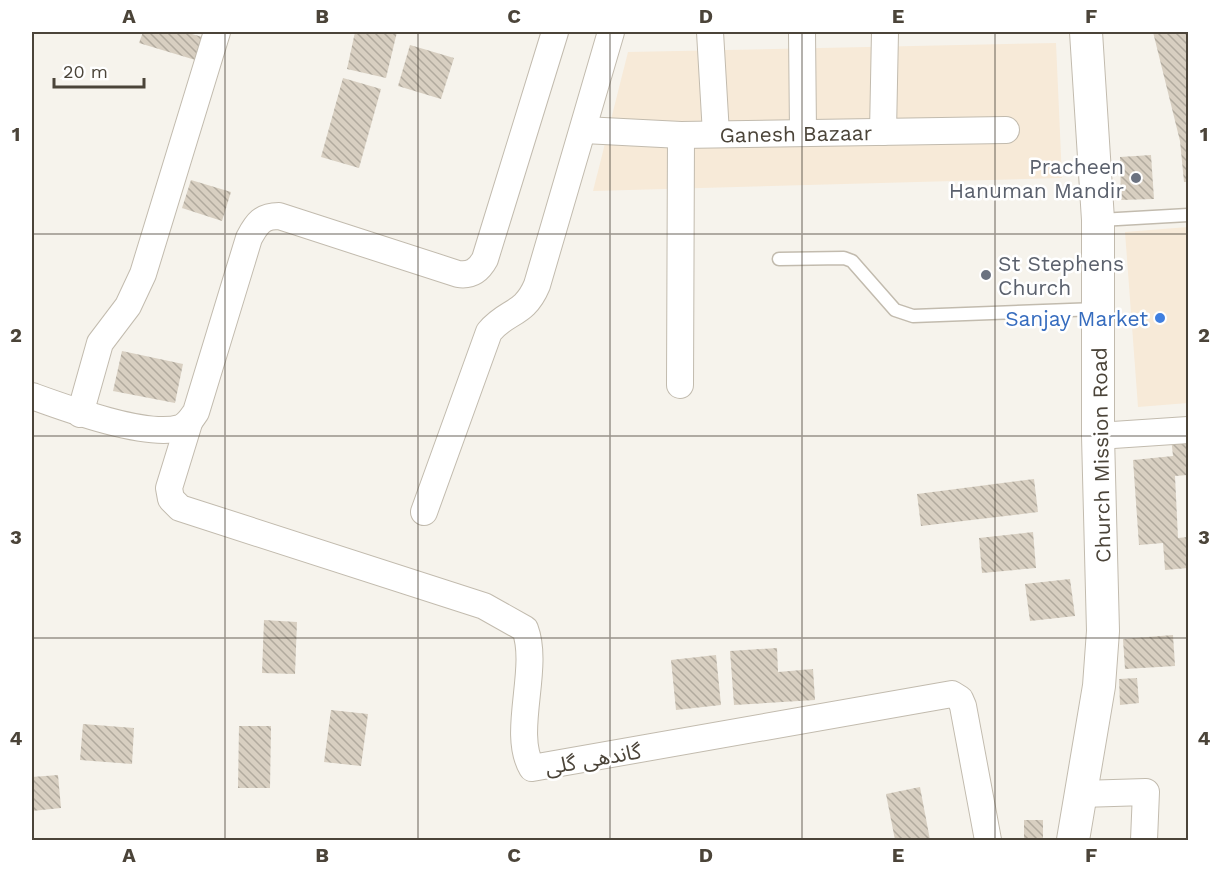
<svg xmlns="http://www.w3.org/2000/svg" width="1220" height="872" font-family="'Work Sans','Noto Sans Arabic',sans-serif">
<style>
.commercial{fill:#f7ead8}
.building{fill:url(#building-back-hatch)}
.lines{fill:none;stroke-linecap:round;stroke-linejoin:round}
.service-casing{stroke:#c2bbae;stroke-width:15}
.minor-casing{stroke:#c2bbae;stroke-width:28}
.tertiary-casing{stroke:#c2bbae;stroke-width:34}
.service{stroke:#fff;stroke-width:12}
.minor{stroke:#fff;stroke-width:26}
.tertiary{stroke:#fff;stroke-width:32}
.grid{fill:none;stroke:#4b4439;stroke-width:1.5;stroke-opacity:0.55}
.worship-dot{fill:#6b7280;stroke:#fff;stroke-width:2}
.shop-dot{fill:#3f7fe0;stroke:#fff;stroke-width:2}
.labels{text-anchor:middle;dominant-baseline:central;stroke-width:5;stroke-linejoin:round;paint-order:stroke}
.street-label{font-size:21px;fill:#4b4439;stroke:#fff}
.worship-label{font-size:21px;fill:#5b616d;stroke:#fff;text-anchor:end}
.shop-label{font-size:21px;fill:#366cbe;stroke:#fff;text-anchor:end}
.neatline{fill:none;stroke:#4b4439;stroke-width:2}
.grid-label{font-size:20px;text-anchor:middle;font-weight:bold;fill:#4b4439}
</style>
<defs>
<pattern id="building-back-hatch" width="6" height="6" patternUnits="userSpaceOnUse" patternTransform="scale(1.5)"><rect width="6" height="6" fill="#d8cfc1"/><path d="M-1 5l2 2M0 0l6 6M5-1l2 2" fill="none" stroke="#b1aa9e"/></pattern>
</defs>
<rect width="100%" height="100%" fill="#f6f3ec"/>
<!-- commercial -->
<g class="commercial">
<polygon points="1056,43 1062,178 593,191 628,52"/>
<polygon points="1188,227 1188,403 1138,407 1125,232"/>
</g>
<!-- building -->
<g class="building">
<polygon points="143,32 185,32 209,39 202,62 139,43"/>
<polygon points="355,32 397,32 386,78 347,69"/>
<polygon points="1153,32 1188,32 1188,182 1184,182 1180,141"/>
<polygon points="410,45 454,58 441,99 398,86"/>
<polygon points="343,78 381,89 359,168 321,157"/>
<polygon points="1151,155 1154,199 1121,200 1120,157"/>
<polygon points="191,180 231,192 222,221 182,208"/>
<polygon points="122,351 183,364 175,403 113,391"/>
<polygon points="1188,436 1188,475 1175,476 1178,538 1188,537 1188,568 1165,570 1163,543 1139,545 1133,460 1173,456 1171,437"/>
<polygon points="1034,479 1038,512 921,526 917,494"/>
<polygon points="1033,532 1036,568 982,573 979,538"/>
<polygon points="1070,579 1075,616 1030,621 1025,584"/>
<polygon points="264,620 297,622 295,674 262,673"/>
<polygon points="1173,635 1175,666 1125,669 1123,639"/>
<polygon points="777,648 778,672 813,669 815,700 734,705 730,651"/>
<polygon points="716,655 721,705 676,710 671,660"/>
<polygon points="1137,678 1139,703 1120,705 1119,679"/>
<polygon points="331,710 368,714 361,766 324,762"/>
<polygon points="83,724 134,728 132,764 80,760"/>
<polygon points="239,726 271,726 270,788 238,788"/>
<polygon points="58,775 61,808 32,811 32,777"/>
<polygon points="920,787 930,840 895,840 886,794"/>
<rect x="1024" y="820" width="19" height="20"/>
</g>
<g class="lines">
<!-- service casing -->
<g class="service-casing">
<g id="service">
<polyline points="1100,220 1188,215"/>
<polyline points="779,259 844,258 852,261 895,310 913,316 1097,309"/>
</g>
</g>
<!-- minor casing -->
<g class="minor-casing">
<g id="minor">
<polyline points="710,32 716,134"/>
<polyline points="802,32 803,132"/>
<path id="s1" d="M584,130L681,135L1006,130"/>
<polyline points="883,132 885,32"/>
<polyline points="680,385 681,135"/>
<path d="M32,396C65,408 146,438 180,428C188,425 191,419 196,412L249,238C257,223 262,216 279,216L458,274C471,276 479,270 485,259L555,32"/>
<polyline points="80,414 100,343 128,306 143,274 217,32"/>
<path d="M189,423L169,488L171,499L180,508L484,606L525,629C540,669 511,733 532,768L952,694L960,699L963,706L988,840"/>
<polyline points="1098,436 1188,430"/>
<path d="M424,512L489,332C507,310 524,316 537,285L611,32"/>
<polyline points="1081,794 1146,792 1144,840"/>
</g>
</g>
<!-- tertiary casing -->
<g class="tertiary-casing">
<polyline id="tertiary" points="1073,840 1099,686 1103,631 1098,436 1098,220 1086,32"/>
</g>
<!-- service -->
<use href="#service" class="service"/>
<!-- minor -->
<use href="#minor" class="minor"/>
<!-- tertiary -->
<use href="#tertiary" class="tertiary"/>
</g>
<!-- grid -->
<path class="grid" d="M225,32V840M418,32V840M610,32V840M802,32V840M995,32V840M32,234H1188M32,436H1188M32,638H1188"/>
<!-- markers -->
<g class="worship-dot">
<circle cx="1136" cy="178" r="6"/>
<circle cx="986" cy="275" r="6"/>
</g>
<circle class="shop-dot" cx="1160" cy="318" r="6"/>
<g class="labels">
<!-- street labels -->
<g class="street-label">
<text stroke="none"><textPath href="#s1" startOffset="212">Ganesh Bazaar</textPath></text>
<text transform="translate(1101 455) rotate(-91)">Church Mission Road</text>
<text transform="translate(593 759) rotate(-10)">گاندھی گلی</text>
</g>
<!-- worship labels -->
<g class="worship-label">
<text x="1124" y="166">Pracheen<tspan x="1124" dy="24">Hanuman Mandir</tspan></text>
<text x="998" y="263" text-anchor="start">St Stephens<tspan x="998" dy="24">Church</tspan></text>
</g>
<!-- shop labels -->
<g class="shop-label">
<text x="1148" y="318">Sanjay Market</text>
</g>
</g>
<!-- border -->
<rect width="1220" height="872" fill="none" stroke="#ffffff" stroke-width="66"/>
<!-- scale -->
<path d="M54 78v9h90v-9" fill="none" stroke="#4b4439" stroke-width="3"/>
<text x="63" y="78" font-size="18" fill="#4b4439" stroke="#ffffff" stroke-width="4.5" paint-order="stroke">20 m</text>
<rect x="33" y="33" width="1154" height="806" class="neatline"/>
<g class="grid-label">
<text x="129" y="23">A</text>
<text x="322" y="23">B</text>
<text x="514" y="23">C</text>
<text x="706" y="23">D</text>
<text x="898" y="23">E</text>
<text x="1091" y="23">F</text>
<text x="16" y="141">1</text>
<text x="1204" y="141">1</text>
<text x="16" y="342">2</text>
<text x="1204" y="342">2</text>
<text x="16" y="544">3</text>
<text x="1204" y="544">3</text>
<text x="16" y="745">4</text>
<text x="1204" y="745">4</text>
<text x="129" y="862">A</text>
<text x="322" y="862">B</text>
<text x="514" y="862">C</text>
<text x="706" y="862">D</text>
<text x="898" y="862">E</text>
<text x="1091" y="862">F</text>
</g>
</svg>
